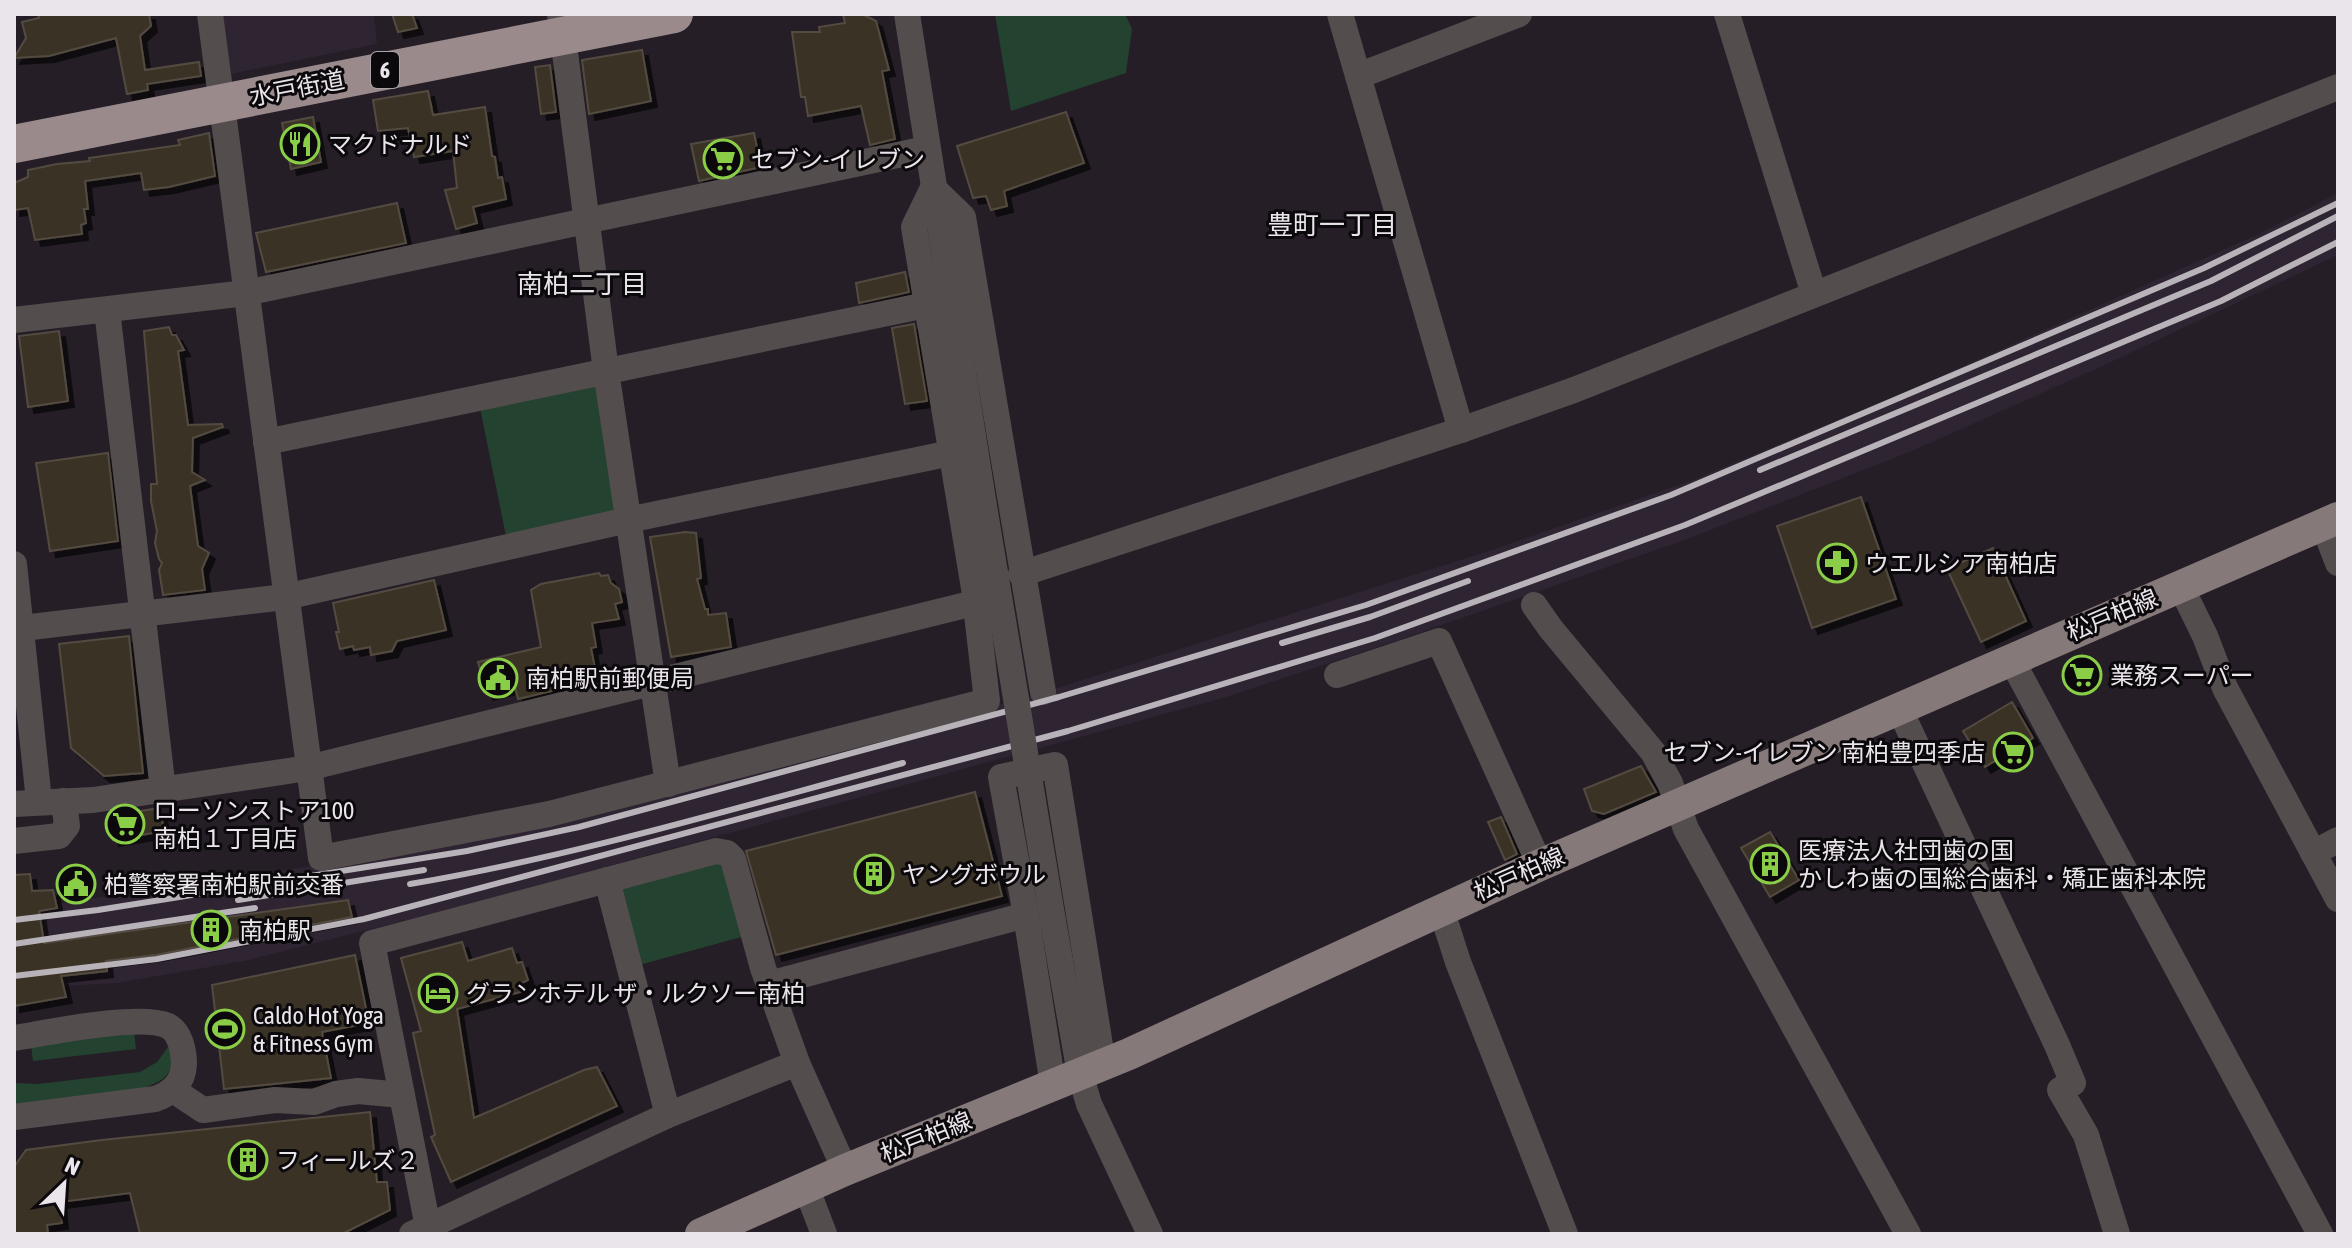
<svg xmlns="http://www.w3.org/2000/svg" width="2352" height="1248" font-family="'Asap Condensed','Noto Sans JP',sans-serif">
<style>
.built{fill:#2f2432}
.green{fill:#244230}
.building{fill:#3a3228;stroke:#534b40;stroke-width:2;filter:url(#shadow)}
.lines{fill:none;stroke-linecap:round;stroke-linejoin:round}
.minor{stroke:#544d4e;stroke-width:26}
.major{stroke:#86797a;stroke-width:32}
.highway{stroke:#9a8a8b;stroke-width:38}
.rail{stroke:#b8b2b9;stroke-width:6}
.minor-bridge{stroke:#544d4e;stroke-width:26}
.labels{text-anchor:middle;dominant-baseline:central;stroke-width:6;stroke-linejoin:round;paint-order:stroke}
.shield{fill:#0c090d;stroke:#a7a3a8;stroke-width:2}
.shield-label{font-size:22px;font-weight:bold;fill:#eae5eb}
.street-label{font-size:24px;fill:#eae5eb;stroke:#0c090d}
.poi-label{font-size:24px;fill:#eae5eb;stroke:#0c090d;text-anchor:start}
.neighbourhood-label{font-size:26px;fill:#eae5eb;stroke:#0c090d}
</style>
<defs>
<filter id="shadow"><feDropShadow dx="6" dy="6" stdDeviation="0" flood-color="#0009"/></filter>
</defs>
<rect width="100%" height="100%" fill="#251e27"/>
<!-- built -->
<g class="built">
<polygon points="221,14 374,14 377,44 231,74"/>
<polygon points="2338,193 2338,255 2109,363 1912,451 1690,538 1399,640 1223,698 459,907 244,961 117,983 14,989 14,910 387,855 1029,697 1489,551 1693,480 1901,394 2259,234"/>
</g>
<!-- green -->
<g class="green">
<polygon points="995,14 1125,14 1132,29 1126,73 1011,111"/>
<polygon points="592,382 601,388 618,505 611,516 506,536 480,408"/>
<polygon points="717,857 726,864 745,936 639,965 620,890"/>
<polygon points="134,1032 136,1049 33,1061 31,1045"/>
<path d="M168,1047L174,1052C172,1076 164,1081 142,1088L14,1106V1083L38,1084L140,1072L157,1062Z"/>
</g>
<!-- building -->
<g class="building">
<polygon points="38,14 149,14 151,26 140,36 145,70 199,62 201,76 147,84 148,90 127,94 116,38 49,56 14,58 26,38 22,22 39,18"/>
<polygon points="392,14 412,14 417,28 398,32"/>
<polygon points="843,14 862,14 876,21 889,70 882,71 895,139 870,145 861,106 808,116 805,97 801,97 792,32 820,32 819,27 845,23"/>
<polygon points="642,50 651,101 589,114 582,60"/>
<polygon points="550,65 556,112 541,114 535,67"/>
<polygon points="428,91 433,115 485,107 492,156 495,157 498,178 502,177 506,199 473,207 477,223 456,229 445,190 457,188 453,151 414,157 408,128 378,131 373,100"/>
<polygon points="1066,112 1084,163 1004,191 1007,206 991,210 986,196 973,198 957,146"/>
<polygon points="313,117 321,162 291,169 282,123"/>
<polygon points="209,133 215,176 169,187 144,190 141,173 85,181 88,209 84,209 86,223 81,225 82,234 35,240 28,208 14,210 14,183 28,177 28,170 57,164 90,161 89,158 180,145 178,140"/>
<polygon points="754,133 761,167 699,181 691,144"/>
<polygon points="397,203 406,243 266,272 256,233"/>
<polygon points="905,272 909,292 859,303 856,283"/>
<polygon points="914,324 927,401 905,404 892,328"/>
<polygon points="169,327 172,335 176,335 184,350 178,351 188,425 222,424 223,427 193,438 192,472 205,480 190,486 198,546 209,553 202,569 205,590 163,595 159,570 162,563 159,559 155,543 157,531 151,501 151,484 157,484 144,331"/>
<polygon points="59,331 68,401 28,407 19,336"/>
<polygon points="108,453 118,541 50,551 36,463"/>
<polygon points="1861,497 1896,599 1812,628 1777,526"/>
<polygon points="685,532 696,533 701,578 697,579 705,609 708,609 708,615 726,613 731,647 671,657 650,537"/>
<polygon points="1993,548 2026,621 1981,642 1947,569"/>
<polygon points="599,573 601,576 608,575 611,583 619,589 622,602 615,604 619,619 592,623 596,647 591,648 597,679 560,686 560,689 518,699 515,687 487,694 478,662 541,647 531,590 541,584"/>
<polygon points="434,580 446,630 397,641 392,651 371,655 370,647 354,650 353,646 340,649 336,632 339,632 333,603"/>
<polygon points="129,636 143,773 104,776 71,748 59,644"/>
<polygon points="2012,702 2033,738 1985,767 1963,731"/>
<polygon points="1641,766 1656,792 1604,814 1592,811 1584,789"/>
<polygon points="975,792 1002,896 776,955 746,851"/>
<polygon points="160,808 164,831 113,840 109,816"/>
<polygon points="1501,817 1517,854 1505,860 1488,822"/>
<polygon points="1770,832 1799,880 1770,897 1741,848"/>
<polygon points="30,874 32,891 53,890 57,908 39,911 44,943 348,900 352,917 156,955 106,961 107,971 61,976 66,997 14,1006 14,875"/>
<polygon points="462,942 468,961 512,948 517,963 522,962 528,980 522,983 524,991 457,1009 474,1118 584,1070 597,1067 617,1106 451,1182 431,1137 435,1135 413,1033 421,1031 401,958"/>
<polygon points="355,955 368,1018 363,1019 364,1024 322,1032 331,1078 224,1089 212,985"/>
<polygon points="370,1112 377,1182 387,1182 390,1210 342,1234 140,1234 130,1193 60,1202 62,1223 47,1225 48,1234 14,1234 14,1167 26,1150 102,1140"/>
</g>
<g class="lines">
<!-- minor -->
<g class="minor">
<polyline points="210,14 321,858 549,814 987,701 974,588 914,227 933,188 963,217 1043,692"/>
<polyline points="560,14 606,371 668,784"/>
<polyline points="907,14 984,506"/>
<polyline points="1340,14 1461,430"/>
<polyline points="1727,14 1814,294"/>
<polyline points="1358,76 1519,14"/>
<polyline points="107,310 163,790"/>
<polyline points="14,320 246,293 926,149"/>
<polyline points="266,442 926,305"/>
<polyline points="2323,524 2338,563"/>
<polyline points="14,564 39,801"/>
<polyline points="1021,574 1461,430 1574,390 2338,87"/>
<polyline points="2180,585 2205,636 2225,688 2338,899"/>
<polyline points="1534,605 1551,629 1653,752 1670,783 1686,829 1908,1234"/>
<polyline points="14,629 285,597 628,520 951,453"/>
<polyline points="2011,659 2320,1234"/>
<polyline points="1337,675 1439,641 1540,865"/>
<polyline points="1899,708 2057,1045 2073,1083 2060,1090 2086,1135 2117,1234"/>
<polyline points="14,804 93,800 308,768 990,599"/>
<polyline points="14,841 59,836 67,826 64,801"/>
<polyline points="2313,853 2338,840"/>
<polyline points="607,880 668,1115"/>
<polyline points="1441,909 1458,962 1565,1234"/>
<polyline points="1053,921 1080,1074 1089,1104 1150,1234"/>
<polyline points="769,984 1026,915"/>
<path d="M14,1038C46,1033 141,1013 168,1026C180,1032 184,1051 184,1064C183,1083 172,1093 155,1099L14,1117"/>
<polyline points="1053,1085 1026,915 1001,777 1055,765 1103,1064"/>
<polyline points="173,1090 203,1110 275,1100 314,1102 336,1094 358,1091 402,1095"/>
<polyline points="806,1187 824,1234"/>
<polyline points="428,1227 372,943 716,851 727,853 733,859 763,968 797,1063 845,1170"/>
<polyline points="412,1234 668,1115 797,1063"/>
</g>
<!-- major -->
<polyline class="major" points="701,1234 845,1170 1129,1054 1540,865 2338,518"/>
<!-- highway -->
<polyline class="highway" points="14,144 674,14"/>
<!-- rail -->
<g class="rail">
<polyline points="1760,470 2211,281 2338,216"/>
<polyline points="1282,643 1370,617 1468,581"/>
<path d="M410,884C576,856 739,807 903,763"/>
<polyline points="238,900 424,870"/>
<polyline points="14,920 98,910 467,851 579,827 1059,697 1366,605 1671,495 2204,268 2338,203"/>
<polyline points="14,944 255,908"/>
<polyline points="14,976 157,959 364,919 1068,731 1375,638 1685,525 2221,301 2338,242"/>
</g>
<!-- minor-bridge -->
<polyline class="minor-bridge" points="984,506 1053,921"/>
</g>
<!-- icons -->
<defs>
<g id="restaurant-ring" transform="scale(2)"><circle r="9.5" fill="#0c090d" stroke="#8ace47" stroke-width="1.5"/><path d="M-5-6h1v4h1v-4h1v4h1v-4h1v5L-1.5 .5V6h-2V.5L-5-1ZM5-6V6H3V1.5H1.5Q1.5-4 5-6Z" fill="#8ace47"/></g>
<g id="supermarket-ring" transform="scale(2)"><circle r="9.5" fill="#0c090d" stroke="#8ace47" stroke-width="1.5"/><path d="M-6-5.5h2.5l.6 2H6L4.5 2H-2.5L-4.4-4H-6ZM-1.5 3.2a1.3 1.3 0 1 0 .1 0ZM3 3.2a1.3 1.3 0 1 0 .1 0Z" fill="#8ace47"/></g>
<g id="pharmacy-ring" transform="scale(2)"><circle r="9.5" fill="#0c090d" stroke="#8ace47" stroke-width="1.5"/><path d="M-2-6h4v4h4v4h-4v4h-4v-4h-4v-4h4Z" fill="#8ace47"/></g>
<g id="civic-ring" transform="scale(2)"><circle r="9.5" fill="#0c090d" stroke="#8ace47" stroke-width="1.5"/><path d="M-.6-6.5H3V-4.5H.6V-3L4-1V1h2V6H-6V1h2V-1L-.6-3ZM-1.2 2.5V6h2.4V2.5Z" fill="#8ace47"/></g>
<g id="building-ring" transform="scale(2)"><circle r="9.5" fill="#0c090d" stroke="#8ace47" stroke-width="1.5"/><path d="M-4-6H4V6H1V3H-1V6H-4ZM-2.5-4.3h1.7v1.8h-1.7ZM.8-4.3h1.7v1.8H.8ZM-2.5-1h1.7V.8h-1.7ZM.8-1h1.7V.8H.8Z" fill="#8ace47"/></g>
<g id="hotel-ring" transform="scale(2)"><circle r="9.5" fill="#0c090d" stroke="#8ace47" stroke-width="1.5"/><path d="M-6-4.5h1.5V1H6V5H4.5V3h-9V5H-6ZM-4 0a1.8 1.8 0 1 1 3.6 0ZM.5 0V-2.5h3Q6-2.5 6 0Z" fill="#8ace47"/></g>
<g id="stadium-ring" transform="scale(2)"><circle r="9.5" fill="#0c090d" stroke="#8ace47" stroke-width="1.5"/><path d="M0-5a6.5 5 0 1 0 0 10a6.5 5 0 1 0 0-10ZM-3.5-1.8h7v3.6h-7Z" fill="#8ace47"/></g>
</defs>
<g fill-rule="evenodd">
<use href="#restaurant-ring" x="300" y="144"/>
<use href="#supermarket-ring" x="723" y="159"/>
<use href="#pharmacy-ring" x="1837" y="563"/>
<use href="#supermarket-ring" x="2082" y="675"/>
<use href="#civic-ring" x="498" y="678"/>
<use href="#supermarket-ring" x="2013" y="752"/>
<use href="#supermarket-ring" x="125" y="824"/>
<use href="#building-ring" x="1770" y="864"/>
<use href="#building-ring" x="874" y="874"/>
<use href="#civic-ring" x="76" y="884"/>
<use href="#building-ring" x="211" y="930"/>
<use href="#hotel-ring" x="438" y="993"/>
<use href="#stadium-ring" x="225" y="1029"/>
<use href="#building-ring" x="248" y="1160"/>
</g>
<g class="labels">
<!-- shield labels -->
<rect class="shield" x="371" y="52" width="28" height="36" rx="6"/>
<g class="shield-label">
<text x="385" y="70">6</text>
</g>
<!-- street labels -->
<g class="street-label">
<text transform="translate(297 88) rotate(-11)">水戸街道</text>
<text transform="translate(2112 615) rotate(-23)">松戸柏線</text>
<text transform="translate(1519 874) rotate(-24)">松戸柏線</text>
<text transform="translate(926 1137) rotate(-22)">松戸柏線</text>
</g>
<!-- poi labels -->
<g class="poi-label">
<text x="328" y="144">マクドナルド</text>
<text x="751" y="159">セブン-イレブン</text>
<text x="1865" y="563">ウエルシア南柏店</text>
<text x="2110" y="675">業務スーパー</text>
<text x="526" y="678">南柏駅前郵便局</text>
<text x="1985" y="752" text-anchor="end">セブン-イレブン 南柏豊四季店</text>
<text x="153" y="810">ローソンストア100<tspan x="153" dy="28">南柏１丁目店</tspan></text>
<text x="1798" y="850">医療法人社団歯の国<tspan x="1798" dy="28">かしわ歯の国総合歯科・矯正歯科本院</tspan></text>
<text x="902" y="874">ヤングボウル</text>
<text x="104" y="884">柏警察署南柏駅前交番</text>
<text x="239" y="930">南柏駅</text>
<text x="466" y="993">グランホテル ザ・ルクソー南柏</text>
<text x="253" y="1015">Caldo Hot Yoga<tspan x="253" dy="28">&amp; Fitness Gym</tspan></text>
<text x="276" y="1160">フィールズ２</text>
</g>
<!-- neighbourhood labels -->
<g class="neighbourhood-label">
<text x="1332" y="225">豊町一丁目</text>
<text x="582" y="284">南柏二丁目</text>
</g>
</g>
<!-- border -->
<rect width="2352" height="1248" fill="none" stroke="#eae5eb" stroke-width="32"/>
<!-- north arrow -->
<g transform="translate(64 1184) rotate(25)" stroke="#0c090d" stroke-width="6" paint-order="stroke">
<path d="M0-6L14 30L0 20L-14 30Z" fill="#eae5eb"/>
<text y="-12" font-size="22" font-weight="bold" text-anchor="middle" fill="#eae5eb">N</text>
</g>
</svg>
